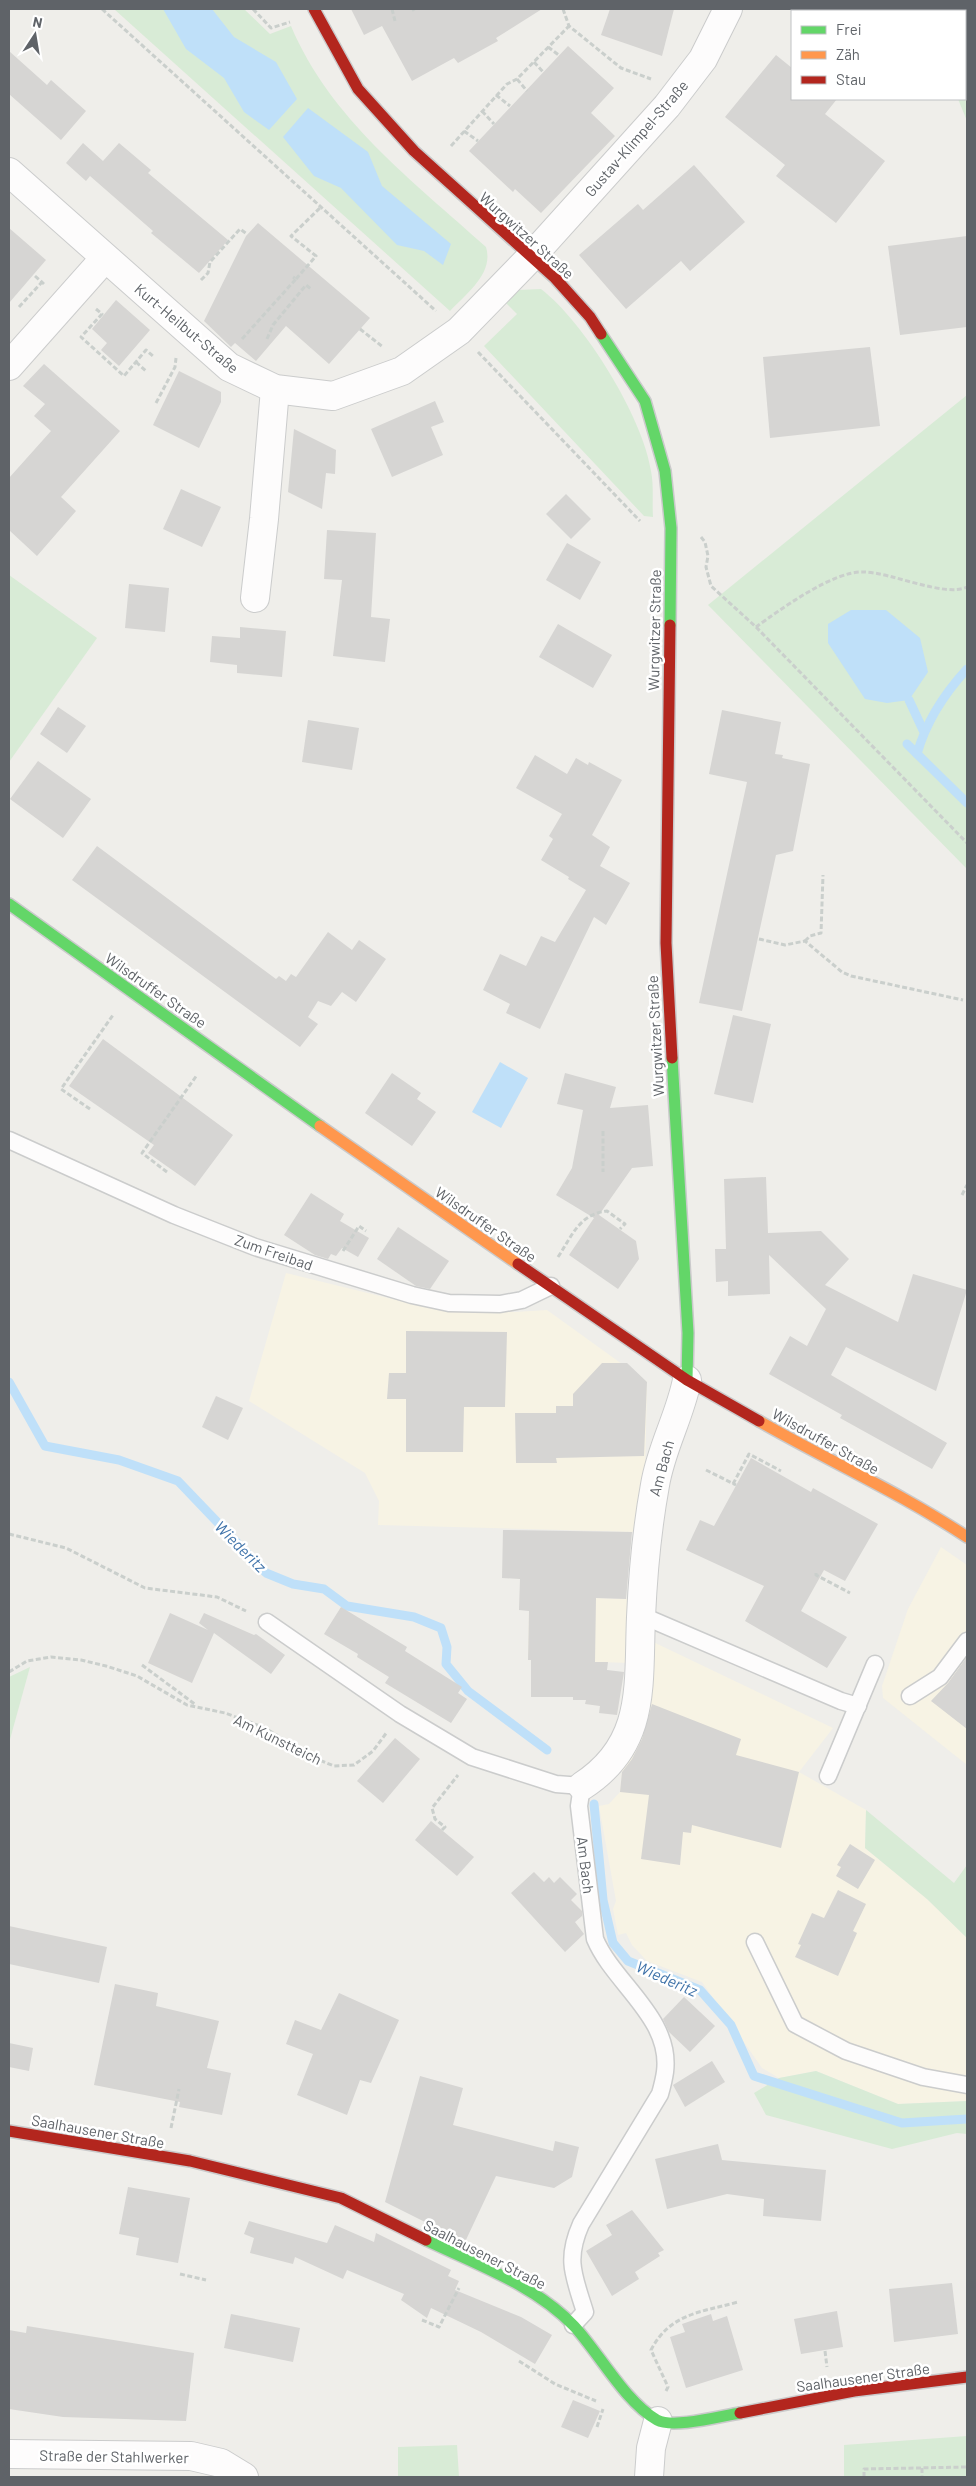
<svg xmlns="http://www.w3.org/2000/svg" width="976" height="2486" font-family="Barlow,sans-serif">
<style>
.commercial{fill:#f7f3e4}
.green{fill:#d8ebd6}
.water{fill:#bfe0f9}
.lines{fill:none;stroke-linecap:round;stroke-linejoin:round}
.stream{stroke:#bfe0f9;stroke-width:9}
.building{fill:#d6d5d3}
.lane-casing{stroke:#cbcccc;stroke-width:19}
.street-casing{stroke:#cbcccc;stroke-width:30}
.fast-casing{stroke:#cacacb;stroke-width:14}
.slow-casing{stroke:#cacacb;stroke-width:14}
.jam-casing{stroke:#cacacb;stroke-width:14}
.path{stroke:#cacfcc;stroke-width:3;stroke-dasharray:5 2.5;stroke-linecap:butt}
.lane{stroke:#fdfcfc;stroke-width:16}
.street{stroke:#fdfcfc;stroke-width:28}
.fast{stroke:#63d668;stroke-width:11}
.slow{stroke:#ff974d;stroke-width:11}
.jam{stroke:#b3261e;stroke-width:11}
.labels{text-anchor:middle;dominant-baseline:central;stroke-width:5;stroke-linejoin:round;paint-order:stroke}
.street-label{font-size:15px;fill:#5f6368;stroke:#fff}
.water-label{font-size:16px;font-style:italic;fill:#4174aa;stroke:#fff}
</style>
<rect width="100%" height="100%" fill="#efeeea"/>
<!-- commercial -->
<g class="commercial">
<polygon points="286,1273 425,1307 515,1312 547,1310 647,1382 645,1478 634,1532 378,1525 379,1501 365,1473 249,1401"/>
<polygon points="941,1547 967,1565 967,1765 883,1698 882,1686 908,1609"/>
<polygon points="554,1597 633,1599 632,1663 528,1660 529,1611"/>
<polygon points="647,1639 833,1728 799,1772 866,1810 865,1848 927,1899 967,1938 967,2101 898,2104 816,2071 779,2078 762,2068 702,1982 647,1961 632,1945 626,1933 618,1935 613,1909 616,1901 599,1806 609,1804 620,1792 623,1761 651,1704 653,1681"/>
</g>
<!-- green -->
<g class="green">
<path d="M114,9H244L270,34L291,26C330,119 413,181 486,247C494,273 467,293 450,311Z"/>
<polygon points="936,9 967,9 967,121 958,99 965,99 965,11 936,11"/>
<path d="M541,289C584,322 643,417 651,471C654,486 652,502 653,517L644,516L484,346L517,314L505,302L518,290Z"/>
<polygon points="967,395 967,869 708,605"/>
<polygon points="9,575 97,638 9,762"/>
<polygon points="30,1667 9,1743 9,1677"/>
<polygon points="866,1810 954,1883 967,1865 967,1938 927,1899 865,1848"/>
<polygon points="816,2071 898,2104 967,2101 967,2134 957,2133 892,2149 766,2115 754,2093 779,2078"/>
<polygon points="967,2436 967,2477 844,2477 844,2445"/>
<polygon points="457,2445 459,2477 398,2477 398,2447"/>
</g>
<!-- water -->
<g class="water">
<polygon points="163,9 212,9 234,37 276,62 297,99 269,130 244,112 224,78 186,49"/>
<polygon points="308,108 368,152 382,186 451,244 443,265 424,251 397,245 341,188 314,176 283,137"/>
<polygon points="851,610 886,610 920,638 928,672 909,700 887,703 865,699 828,643 828,624"/>
<polygon points="500,1062 528,1078 501,1128 472,1112"/>
</g>
<g class="lines">
<!-- stream -->
<g class="stream">
<polyline points="909,700 923,730"/>
<polyline points="907,744 967,803"/>
<path d="M917,754C926,722 944,694 967,669"/>
<polyline points="9,1382 45,1446 119,1460 178,1481 266,1573 293,1584 324,1589 347,1606 414,1617 441,1628 447,1647 446,1664 468,1691 547,1750"/>
<polyline points="594,1804 603,1900 613,1943 628,1961 700,1990 731,2025 754,2076 902,2123 967,2119"/>
</g>
</g>
<!-- building -->
<g class="building">
<polygon points="351,9 542,9 496,38 498,41 458,63 454,58 412,81 382,26 364,35"/>
<polygon points="610,9 674,9 662,56 601,35"/>
<polygon points="568,46 614,88 591,113 615,136 541,213 515,189 513,192 469,151"/>
<polygon points="9,51 47,85 51,80 86,111 61,140 9,94"/>
<polygon points="776,55 792,68 792,99 837,99 825,114 885,161 836,223 776,176 785,165 725,117"/>
<polygon points="83,143 103,161 119,143 151,170 148,173 228,240 199,273 151,233 153,231 90,176 86,181 66,163"/>
<polygon points="694,165 745,222 690,271 681,261 626,309 579,255 638,204 643,210"/>
<polygon points="258,223 370,318 329,364 286,326 256,361 235,343 231,347 204,321 246,236"/>
<polygon points="9,228 46,260 9,303"/>
<polygon points="967,236 967,327 900,335 888,246"/>
<polygon points="116,300 150,330 119,366 101,350 107,343 92,329"/>
<polygon points="870,347 880,426 770,438 763,357"/>
<polygon points="44,364 120,431 61,497 76,511 37,556 9,530 9,478 51,431 34,416 45,404 23,386"/>
<polygon points="179,371 221,392 221,402 199,448 153,425"/>
<polygon points="435,401 444,422 431,427 443,455 392,477 371,429"/>
<polygon points="294,429 336,450 335,474 326,473 322,509 288,492"/>
<polygon points="181,489 221,507 202,547 163,529"/>
<polygon points="566,494 591,519 571,539 546,514"/>
<polygon points="327,530 376,533 371,617 390,619 385,662 333,656 342,580 324,579"/>
<polygon points="567,543 601,562 580,600 546,580"/>
<polygon points="129,584 169,588 165,632 125,628"/>
<polygon points="558,624 612,655 593,688 539,657"/>
<polygon points="240,627 286,631 282,677 237,673 237,665 210,662 212,636 240,638"/>
<polygon points="58,707 86,726 67,753 40,734"/>
<polygon points="722,710 781,722 775,754 783,755 782,758 810,764 793,851 776,855 742,1011 699,1003 747,782 709,774"/>
<polygon points="308,720 359,728 352,770 302,762"/>
<polygon points="535,755 567,774 576,758 588,765 589,762 622,780 592,835 610,847 600,866 630,883 606,925 594,917 540,1029 506,1013 510,1004 483,990 500,954 526,966 541,936 555,942 586,890 568,879 569,877 541,860 553,839 549,836 562,814 516,788"/>
<polygon points="38,761 91,799 63,838 10,799"/>
<polygon points="97,846 276,979 279,976 286,981 291,974 296,977 328,932 352,950 359,940 386,959 356,1002 342,992 331,1006 318,1001 308,1017 318,1024 300,1047 72,880"/>
<polygon points="733,1015 771,1024 753,1103 714,1094"/>
<polygon points="103,1039 233,1135 195,1186 148,1153 154,1145 69,1086"/>
<polygon points="392,1073 421,1093 417,1099 436,1112 412,1146 365,1113"/>
<polygon points="565,1073 616,1087 610,1108 648,1105 653,1166 632,1168 599,1215 636,1241 639,1259 618,1289 569,1255 594,1218 556,1195 572,1168 583,1110 557,1104"/>
<polygon points="766,1177 768,1233 821,1231 849,1259 825,1285 898,1322 913,1274 967,1290 936,1391 846,1347 831,1375 947,1443 932,1469 840,1418 842,1415 769,1374 790,1336 807,1346 826,1309 769,1255 770,1294 728,1296 728,1281 716,1282 715,1249 726,1249 724,1179"/>
<polygon points="311,1193 344,1214 340,1221 369,1238 358,1257 342,1248 336,1256 331,1254 328,1259 315,1255 284,1235"/>
<polygon points="398,1227 449,1261 430,1289 416,1286 377,1259"/>
<polygon points="406,1331 507,1332 505,1407 464,1407 463,1452 406,1452 406,1399 387,1399 389,1373 406,1373"/>
<polygon points="602,1363 627,1363 647,1382 644,1456 556,1458 557,1463 516,1463 515,1413 556,1413 556,1406 573,1406 573,1394"/>
<polygon points="216,1396 243,1408 228,1440 202,1427"/>
<polygon points="751,1458 811,1492 813,1488 878,1524 845,1581 824,1570 801,1611 847,1637 827,1668 745,1621 764,1586 686,1550 700,1520 714,1526"/>
<polygon points="503,1530 632,1532 626,1599 596,1598 595,1662 608,1662 607,1670 624,1672 617,1715 599,1713 600,1706 585,1704 586,1700 573,1700 573,1697 531,1697 531,1660 528,1660 529,1611 519,1610 520,1579 502,1578"/>
<polygon points="341,1607 407,1647 405,1651 462,1687 458,1693 467,1699 451,1723 385,1683 389,1677 357,1657 358,1654 324,1634"/>
<polygon points="170,1613 208,1630 199,1623 204,1613 254,1635 256,1634 285,1655 271,1674 214,1633 192,1683 148,1663"/>
<polygon points="967,1657 967,1729 931,1701 948,1683"/>
<polygon points="652,1704 741,1739 736,1755 799,1772 781,1848 692,1825 691,1833 683,1832 680,1865 641,1859 649,1795 620,1792 622,1772 632,1759 642,1739"/>
<polygon points="395,1738 420,1759 383,1803 357,1781"/>
<polygon points="431,1821 474,1857 457,1876 415,1840"/>
<polygon points="850,1844 875,1860 858,1889 836,1876 841,1867 837,1865"/>
<polygon points="534,1872 544,1882 549,1877 554,1883 560,1877 577,1894 571,1900 582,1911 582,1916 575,1922 584,1934 565,1952 511,1893"/>
<polygon points="838,1890 866,1904 853,1931 857,1933 838,1976 795,1957 801,1945 798,1944 812,1913 824,1918"/>
<polygon points="9,1926 107,1947 99,1983 9,1964"/>
<polygon points="115,1984 158,1993 156,2006 219,2021 207,2068 231,2073 222,2115 179,2107 180,2102 94,2085"/>
<polygon points="339,1993 399,2020 371,2083 360,2080 347,2115 297,2095 313,2054 286,2044 295,2020 321,2030"/>
<polygon points="684,1997 715,2026 690,2052 669,2032 663,2019"/>
<polygon points="9,2043 33,2048 29,2071 9,2067"/>
<polygon points="712,2061 725,2082 685,2107 673,2085"/>
<polygon points="420,2076 463,2088 453,2125 553,2151 555,2141 579,2147 572,2177 554,2188 496,2176 465,2242 385,2202"/>
<polygon points="718,2144 722,2160 826,2170 821,2221 763,2216 764,2199 727,2194 667,2209 655,2159"/>
<polygon points="128,2187 190,2198 178,2263 136,2255 139,2238 119,2234"/>
<polygon points="632,2210 664,2250 658,2253 660,2256 635,2272 639,2279 612,2296 586,2251 612,2235 606,2225"/>
<polygon points="249,2221 327,2243 335,2225 374,2242 376,2233 451,2270 448,2276 459,2281 455,2290 521,2317 552,2335 535,2364 481,2332 431,2308 427,2318 401,2300 404,2294 347,2270 343,2279 295,2257 293,2264 250,2253 254,2238 244,2234"/>
<polygon points="952,2283 958,2334 894,2342 889,2289"/>
<polygon points="837,2311 843,2347 801,2354 794,2319"/>
<polygon points="231,2314 300,2328 293,2362 224,2348"/>
<polygon points="711,2314 713,2321 727,2316 743,2370 686,2388 670,2337 685,2332 682,2324"/>
<polygon points="27,2326 194,2353 186,2421 63,2417 9,2409 9,2330 26,2333"/>
<polygon points="573,2400 600,2411 588,2438 561,2427"/>
</g>
<g class="lines">
<!-- lane casing -->
<g class="lane-casing">
<g id="lane">
<polyline points="9,1140 174,1215 255,1247 412,1295 449,1303 500,1304 522,1300 551,1286"/>
<polyline points="650,1619 841,1701 858,1706"/>
<path d="M267,1622L400,1714L472,1757L556,1784L582,1786L579,1806L595,1939C614,1984 672,2018 665,2072C664,2079 662,2087 660,2094L581,2224C565,2260 574,2276 585,2312L573,2325"/>
<polyline points="910,1696 940,1677 967,1641"/>
<polyline points="828,1776 875,1664"/>
<polyline points="755,1942 795,2024 846,2051 923,2077 967,2085"/>
</g>
</g>
<!-- street casing -->
<g class="street-casing">
<g id="street">
<polyline points="9,172 229,367 275,389 333,396 402,371 459,331 530,258 667,106 703,59 728,9"/>
<polyline points="9,366 105,258"/>
<polyline points="255,598 264,519 275,389"/>
<path d="M582,1786C647,1744 638,1685 641,1617C643,1572 647,1529 655,1485C661,1448 680,1416 687,1380"/>
<polyline points="9,2454 191,2456 221,2463 244,2477"/>
<polyline points="649,2477 651,2448 658,2421"/>
</g>
</g>
<!-- fast casing -->
<g class="fast-casing">
<g id="fast">
<polyline points="601,334 645,401 665,471 671,528 670,625"/>
<polyline points="9,904 320,1126"/>
<polyline points="672,1058 688,1333 687,1380"/>
<path d="M426,2240C476,2264 535,2285 574,2326C599,2353 625,2402 657,2420C673,2429 721,2416 740,2413"/>
</g>
</g>
<!-- slow casing -->
<g class="slow-casing">
<g id="slow">
<polyline points="320,1126 518,1264"/>
<path d="M759,1421C827,1460 901,1493 967,1537"/>
</g>
</g>
<!-- jam casing -->
<g class="jam-casing">
<g id="jam">
<polyline points="314,9 358,89 414,151 555,278 590,317 601,334"/>
<polyline points="670,625 666,943 672,1058"/>
<polyline points="518,1264 687,1380 759,1421"/>
<polyline points="9,2131 190,2161 341,2198 426,2240"/>
<polyline points="740,2413 854,2391 967,2377"/>
</g>
</g>
<!-- path -->
<g class="path">
<polyline points="102,9 436,311"/>
<polyline points="253,9 271,28 290,22"/>
<polyline points="392,9 395,21"/>
<polyline points="413,9 414,11"/>
<polyline points="563,9 569,26 621,68 651,79"/>
<polyline points="548,47 560,56"/>
<polyline points="534,62 544,73"/>
<polyline points="517,79 527,91"/>
<polyline points="496,95 510,106"/>
<polyline points="482,111 494,124"/>
<polyline points="464,131 478,141"/>
<polyline points="451,146 507,84 517,79 569,26"/>
<polyline points="35,276 44,284"/>
<polyline points="296,279 316,256 291,236 321,207"/>
<polyline points="201,280 208,273 210,262 240,229 247,234"/>
<polyline points="19,307 42,282"/>
<polyline points="96,309 102,314 81,337 124,376 146,350 153,356"/>
<polyline points="360,329 383,347"/>
<polyline points="242,339 296,279 293,277"/>
<polyline points="267,339 273,325 306,285 311,289"/>
<polyline points="478,352 640,521"/>
<polyline points="136,362 146,371"/>
<polyline points="156,403 175,367 176,358"/>
<polyline points="701,537 705,542 708,556 706,567 711,586 756,627 967,843"/>
<path d="M756,627C781,609 833,571 863,572C891,572 945,598 967,587"/>
<polyline points="759,939 785,945 805,941 842,972 851,976 963,1000"/>
<polyline points="805,941 810,936 821,933 823,875"/>
<polyline points="90,1109 61,1089 113,1015"/>
<polyline points="603,1131 603,1172"/>
<polyline points="167,1172 142,1153 197,1075"/>
<polyline points="962,1195 967,1185"/>
<polyline points="343,1251 359,1226 366,1231"/>
<path d="M558,1257C572,1236 579,1214 607,1211L625,1224L620,1229"/>
<polyline points="706,1470 736,1485"/>
<polyline points="733,1484 749,1454 781,1471"/>
<polyline points="9,1534 66,1548 145,1588 217,1597 246,1611"/>
<polyline points="816,1573 816,1575 850,1593"/>
<polyline points="142,1665 196,1705"/>
<polyline points="9,1672 27,1661 51,1657 81,1660 106,1666 137,1676 187,1705 225,1713 263,1727 317,1759 334,1766 354,1765 373,1751 387,1732"/>
<polyline points="442,1830 445,1827 435,1819 432,1808 458,1775"/>
<polyline points="171,2128 179,2089"/>
<polyline points="180,2274 206,2280"/>
<polyline points="422,2320 439,2327 459,2288"/>
<polyline points="825,2351 827,2367"/>
<polyline points="519,2361 555,2384 596,2401"/>
<path d="M666,2391L668,2387L651,2350C670,2313 702,2312 738,2302"/>
<polyline points="597,2427 603,2409"/>
<polyline points="922,2468 922,2477"/>
<polyline points="864,2477 864,2469 967,2467"/>
</g>
<!-- lane -->
<use href="#lane" class="lane"/>
<!-- street -->
<use href="#street" class="street"/>
<!-- fast -->
<use href="#fast" class="fast"/>
<!-- slow -->
<use href="#slow" class="slow"/>
<!-- jam -->
<use href="#jam" class="jam"/>
</g>
<g class="labels">
<!-- street labels -->
<g class="street-label">
<text transform="translate(636 138) rotate(-49)">Gustav-Klimpel-Straße</text>
<text transform="translate(527 235) rotate(42)">Wurgwitzer Straße</text>
<text transform="translate(187 328) rotate(40)">Kurt-Heilbut-Straße</text>
<text transform="translate(654 630) rotate(-89)">Wurgwitzer Straße</text>
<text transform="translate(156 990) rotate(35)">Wilsdruffer Straße</text>
<text transform="translate(655 1036) rotate(-93)">Wurgwitzer Straße</text>
<text transform="translate(486 1224) rotate(35)">Wilsdruffer Straße</text>
<text transform="translate(274 1252) rotate(19)">Zum Freibad</text>
<text transform="translate(826 1441) rotate(29)">Wilsdruffer Straße</text>
<text transform="translate(661 1468) rotate(-75)">Am Bach</text>
<text transform="translate(278 1739) rotate(26)">Am Kunstteich</text>
<text transform="translate(586 1865) rotate(83)">Am Bach</text>
<text transform="translate(98 2131) rotate(10)">Saalhausener Straße</text>
<text transform="translate(485 2254) rotate(27)">Saalhausener Straße</text>
<text transform="translate(863 2377) rotate(-8)">Saalhausener Straße</text>
<text transform="translate(114 2456) rotate(1)">Straße der Stahlwerker</text>
</g>
<!-- water labels -->
<g class="water-label">
<text transform="translate(241 1546) rotate(45)">Wiederitz</text>
<text transform="translate(667 1978) rotate(24)">Wiederitz</text>
</g>
</g>
<!-- border -->
<rect width="976" height="2486" fill="none" stroke="#5f6368" stroke-width="20"/>
<!-- legend -->
<rect x="791" y="10" width="175" height="90" fill="#ffffff" stroke="#bfc1c3"/>
<rect x="801" y="26" width="25" height="8" fill="#63d668" stroke="#bfc1c3"/>
<text x="836" y="35" font-size="15" fill="#5f6368">Frei</text>
<rect x="801" y="51" width="25" height="8" fill="#ff974d" stroke="#bfc1c3"/>
<text x="836" y="60" font-size="15" fill="#5f6368">Zäh</text>
<rect x="801" y="76" width="25" height="8" fill="#b3261e" stroke="#bfc1c3"/>
<text x="836" y="85" font-size="15" fill="#5f6368">Stau</text>
<!-- north arrow -->
<g transform="translate(35 35) rotate(12)" stroke="#ffffff" stroke-width="4" paint-order="stroke">
<path d="M0-4L9 19L0 12L-9 19Z" fill="#5f6368"/>
<text y="-8" font-size="14" font-weight="bold" text-anchor="middle" fill="#5f6368">N</text>
</g>
</svg>
